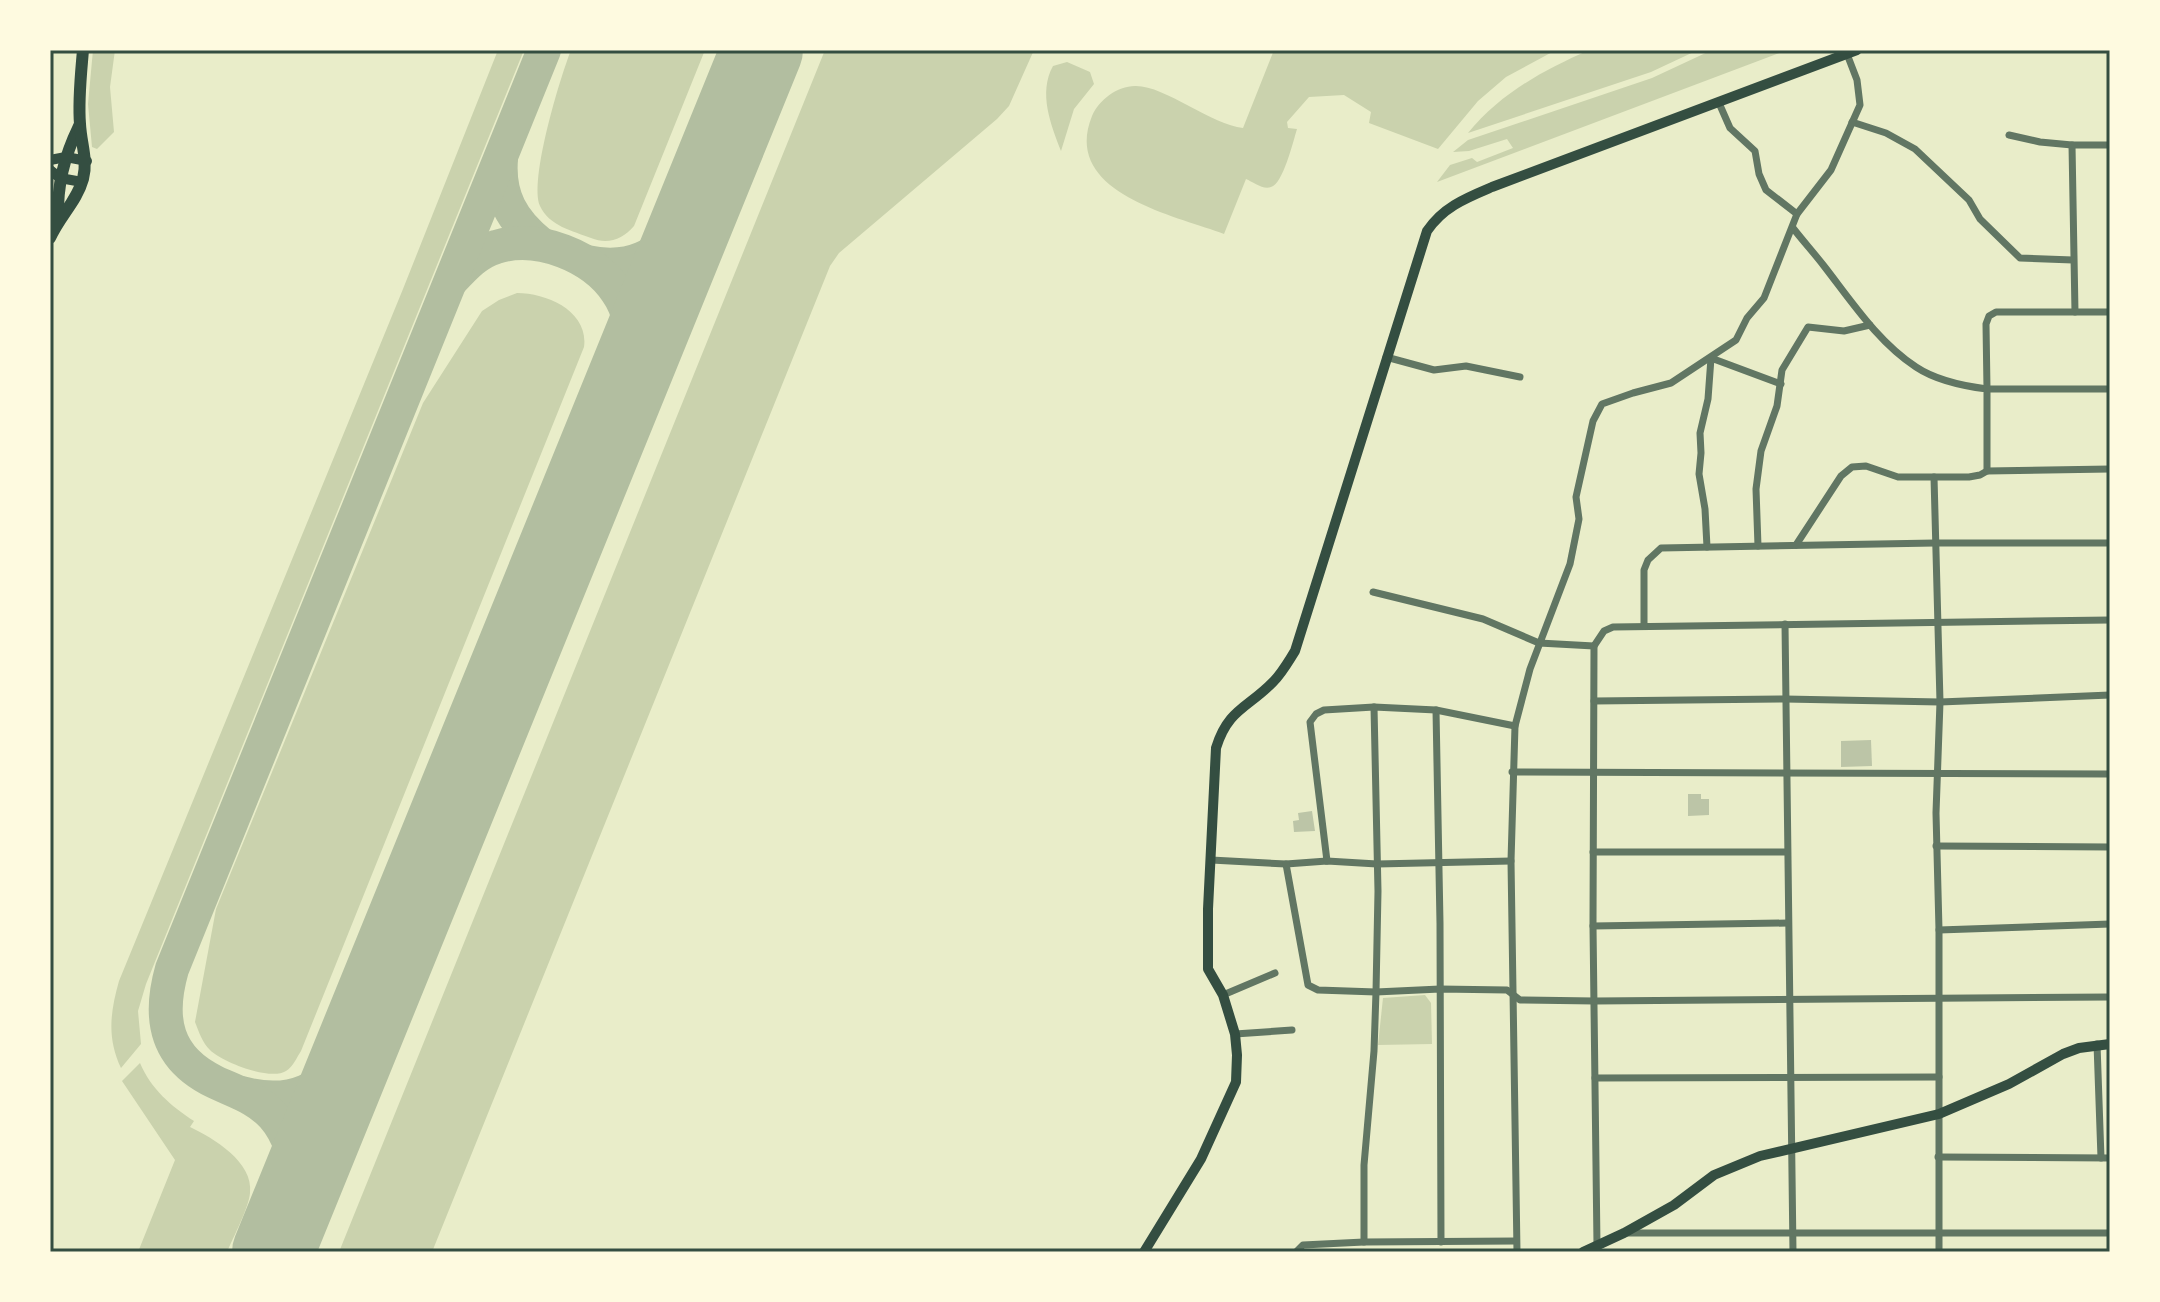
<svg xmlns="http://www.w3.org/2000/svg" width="2160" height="1302" font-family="'Asap Condensed',sans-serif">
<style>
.green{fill:#cad2ad}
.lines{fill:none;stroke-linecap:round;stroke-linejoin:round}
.taxiway{stroke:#b2bea0;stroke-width:34}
.runway{stroke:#b2bea0;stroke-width:82}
.building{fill:#bcc5a7}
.minor{stroke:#617663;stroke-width:7}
.secondary{stroke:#344e41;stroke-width:10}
.trunk{stroke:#344e41;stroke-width:12}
.neatline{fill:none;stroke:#344e41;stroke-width:3}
</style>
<rect width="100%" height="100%" fill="#e9edc9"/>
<!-- green -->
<g class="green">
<polygon points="93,50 115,50 110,87 114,132 97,149 92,147 88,104"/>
<path d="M498,50H524L146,984L138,1011L141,1044L121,1068C107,1038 110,1013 119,981L403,289Z"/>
<path d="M571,50H705L634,226C623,239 608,245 591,238C573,231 549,226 540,206C529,180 560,78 571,50Z"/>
<polygon points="825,50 1034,50 1009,106 997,119 839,253 830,266 432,1252 339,1252"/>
<path d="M1274,50H1556L1506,77L1478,101L1438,149L1369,123L1371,112L1344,95L1309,97L1287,122L1288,128L1297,129C1293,142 1283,184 1271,187C1263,190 1253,182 1246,179L1224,234C1173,215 1061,193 1092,116C1099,100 1117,86 1135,86C1164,85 1212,125 1243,128Z"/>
<path d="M1589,50H1698L1651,72L1468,133C1501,93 1542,71 1589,50Z"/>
<polygon points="1712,50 1787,50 1437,182 1450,165 1472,158 1477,162 1513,148 1507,139 1469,151 1453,152 1468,140 1652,78"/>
<path d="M1067,62L1090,72L1094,84L1074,109L1061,151C1051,125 1038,93 1053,66Z"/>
<path d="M517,293C548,293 589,312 584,347L301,1051C297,1057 293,1067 286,1071C270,1081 222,1062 210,1050C202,1042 199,1032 195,1022L216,909L423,403L482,311L499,300Z"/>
<polygon points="1425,995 1431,1003 1432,1044 1378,1045 1383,998"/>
<path d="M140,1063C151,1089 171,1106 194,1121L190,1127C213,1138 254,1162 250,1193C249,1207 233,1238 227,1252H138L175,1160L122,1081Z"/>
</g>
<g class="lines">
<!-- taxiway -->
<g class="taxiway">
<path d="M501,159C498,196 512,221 541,244"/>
<path d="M586,262C634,272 655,254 690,225"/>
<path d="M452,280C465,266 478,252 496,247C538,234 593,256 617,292C632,313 632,338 634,363"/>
<path d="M241,1093C293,1107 323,1089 355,1049"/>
<path d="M300,1184C295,1160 290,1135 273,1116C257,1098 236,1092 215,1082C165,1058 158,1018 172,969L544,50"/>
</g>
<!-- runway -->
<polyline class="runway" points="273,1252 762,50"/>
</g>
<!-- building -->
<g class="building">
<polygon points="1871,740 1872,766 1841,767 1841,741"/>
<polygon points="1688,794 1701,794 1701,799 1709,799 1709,815 1688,816"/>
<polygon points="1312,811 1315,831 1294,832 1293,821 1299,820 1298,813"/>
</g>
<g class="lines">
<!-- minor -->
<g class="minor">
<polyline points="1719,103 1730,128 1755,151 1759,174 1766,190 1797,214"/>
<polyline points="1852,122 1886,133 1915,149 1969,200 1980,219 2020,258 2073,260"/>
<polyline points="2009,135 2040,142 2072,145"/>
<path d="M1793,228C1803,241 1814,253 1824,266C1852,302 1878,342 1916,367C1937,381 1963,386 1987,389V471"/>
<polyline points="2075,312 2072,145 2110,145"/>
<polyline points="2110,312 1996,312 1989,316 1986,324 1987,389 2110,389"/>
<polyline points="1386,357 1434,370 1466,366 1520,377"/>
<polyline points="1934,477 1940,702 1936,813 1939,930 1939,1252"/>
<polyline points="1796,545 1841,476 1852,467 1866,466 1898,477 1969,477 1980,475 1987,471 2110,469"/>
<polyline points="1758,546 1756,489 1761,451 1777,406 1782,370 1808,327 1844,331 1870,325"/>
<polyline points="1707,547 1705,509 1699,474 1701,453 1700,433 1708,399 1711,358 1781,384"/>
<polyline points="1373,592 1483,619 1539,643 1594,646 1604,631 1613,627 2110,620"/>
<polyline points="1785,624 1793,1252"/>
<polyline points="1644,626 1644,570 1648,560 1661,548 1935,543 2110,543"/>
<polyline points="1594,646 1593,926 1597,1245"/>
<polyline points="1594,701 1785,699 1940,702 2110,695"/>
<polyline points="1436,710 1440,923 1441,1242"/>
<polyline points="1512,772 2110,774"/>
<polyline points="1936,846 2110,847"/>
<polyline points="1593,852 1786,852"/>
<polyline points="1211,860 1286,864 1327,861 1377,864 1511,861"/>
<polyline points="1327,861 1310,722 1316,714 1324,710 1374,707 1436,710 1515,726"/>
<polyline points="1286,864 1308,985 1318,990 1376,992 1440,989 1507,990 1520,1000 1595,1001 2110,997"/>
<polyline points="1593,926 1788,923"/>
<polyline points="1939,930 2110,924"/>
<polyline points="1223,995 1275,973"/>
<polyline points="1235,1034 1292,1030"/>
<polyline points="2097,1044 2101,1158"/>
<polyline points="1595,1078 1939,1077"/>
<polyline points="1938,1157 2110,1158"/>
<polyline points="1626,1233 2110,1233"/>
<polyline points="1364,1242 1364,1165 1374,1051 1376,992 1378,891 1374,707"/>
<polyline points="1296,1252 1303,1245 1364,1242 1516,1241"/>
<polyline points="1517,1252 1511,861 1515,726 1530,669 1570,564 1579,519 1576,497 1593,421 1602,404 1633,393 1671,383 1736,340 1747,318 1764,298 1797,214 1831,170 1860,105 1857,80 1847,54"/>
</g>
<!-- secondary -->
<g class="secondary">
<polyline points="50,160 66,157 87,161"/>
<polyline points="50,170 60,178 82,182"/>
<path d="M1144,1252L1201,1159L1236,1082L1237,1055L1235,1034L1223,995L1208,969V909L1216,748C1228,709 1248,708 1273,682C1282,673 1288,662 1295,651L1427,231C1443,207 1466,198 1492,187L1857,50"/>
<polyline points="1583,1252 1624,1233 1674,1205 1714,1175 1760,1156 1939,1114 2009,1084 2063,1054 2079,1048 2110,1044"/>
</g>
<!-- trunk -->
<g class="trunk">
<path d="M58,219C57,185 64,157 79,126"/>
<path d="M50,238C59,217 77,201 83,179C88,159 81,144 80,124C78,100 81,74 83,50"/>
</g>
</g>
<!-- border -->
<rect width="2160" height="1302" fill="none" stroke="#fefae0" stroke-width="104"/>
<rect x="52" y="52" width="2056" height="1198" class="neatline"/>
</svg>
